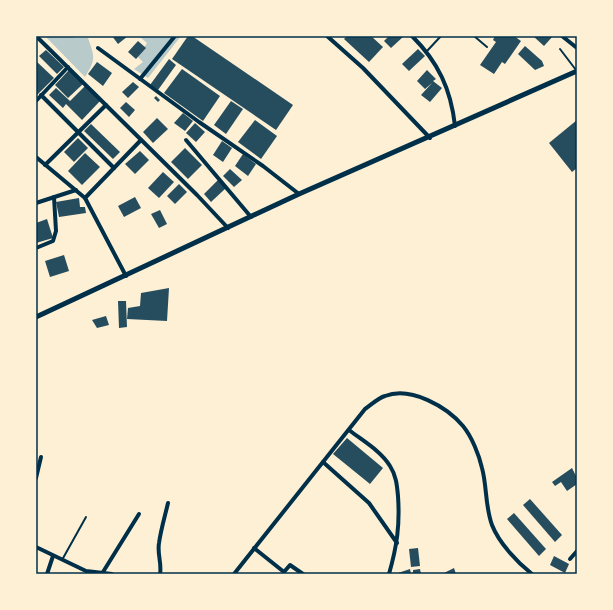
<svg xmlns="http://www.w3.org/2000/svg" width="613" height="610" font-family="'Roboto Condensed',sans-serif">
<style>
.green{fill:#b9caca}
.building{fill:#264d5e}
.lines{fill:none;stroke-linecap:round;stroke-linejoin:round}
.service{stroke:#003049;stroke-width:2}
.minor{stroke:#003049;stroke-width:4}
.tertiary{stroke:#003049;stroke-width:5}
.neatline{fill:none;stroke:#003049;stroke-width:1.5}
</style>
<rect width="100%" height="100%" fill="#fdf0d5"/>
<!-- green -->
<g class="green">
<path d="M45,36H72L74,38H88C95,58 96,59 85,77Z"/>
<polygon points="139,36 181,36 148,78 134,69 143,62 138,57 147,43"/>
</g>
<!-- building -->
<g class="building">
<polygon points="112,36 128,36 118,44"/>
<polygon points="188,36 192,36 293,105 276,130 172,59"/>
<polygon points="347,36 371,36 383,47 369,62 344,39"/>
<polygon points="389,36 404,36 391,48 384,41"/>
<polygon points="495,36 514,36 521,41 505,64 502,62 494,74 480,65 496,42 493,40"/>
<polygon points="533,36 553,36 544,46"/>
<polygon points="138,41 146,48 136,59 128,52"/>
<polygon points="525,46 542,61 544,66 535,70 518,54"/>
<polygon points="418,49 425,56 409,71 402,64"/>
<polygon points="46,50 64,67 57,74 39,56"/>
<polygon points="169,59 176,65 158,90 150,85"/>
<polygon points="36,61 54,78 36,96"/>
<polygon points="97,62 112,73 103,86 88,74"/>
<polygon points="182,69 220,96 203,121 164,93"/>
<polygon points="69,70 83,84 68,98 55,85"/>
<polygon points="427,70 436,79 433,81 442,88 430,102 421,95 432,83 425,89 417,81"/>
<polygon points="133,82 139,87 128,98 122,92"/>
<polygon points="85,86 100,101 82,120 66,104 63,108 49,95 56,88 70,101"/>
<polygon points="156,96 160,100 158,102 154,98"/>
<polygon points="231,101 243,109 226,134 214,125"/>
<polygon points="126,102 135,110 129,117 120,108"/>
<polygon points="183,113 193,121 185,131 174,123"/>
<polygon points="157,118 168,129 153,143 143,132"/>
<polygon points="255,120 277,136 261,159 238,142"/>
<polygon points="577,120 577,168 572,172 549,143"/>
<polygon points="195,123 205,132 196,142 186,133"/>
<polygon points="91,124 120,152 113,159 84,131"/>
<polygon points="78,138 88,148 74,162 64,152"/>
<polygon points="222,141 232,148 223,162 213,155"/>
<polygon points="185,148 202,165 188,179 171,162"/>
<polygon points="140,151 149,160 135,174 125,164"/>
<polygon points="85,153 100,167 82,185 68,171"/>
<polygon points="243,154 256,164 248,176 235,166"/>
<polygon points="230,169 242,180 234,187 223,176"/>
<polygon points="163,172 174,182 159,198 148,188"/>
<polygon points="218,180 226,188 211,202 204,194"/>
<polygon points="179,184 187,192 175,204 167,196"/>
<polygon points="135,197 141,208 124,217 118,206"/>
<polygon points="79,198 80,207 85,207 86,213 59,217 56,202"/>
<polygon points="160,210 167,224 159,228 151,214"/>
<polygon points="47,219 53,238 36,243 36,223"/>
<polygon points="64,255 69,271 50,277 45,261"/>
<polygon points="169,288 167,321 127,319 128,308 140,306 141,293"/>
<polygon points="118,301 126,301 127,327 119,328"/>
<polygon points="106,316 109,325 97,328 92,320"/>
<polygon points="347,438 383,468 370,484 333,454"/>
<polygon points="572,468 577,478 577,484 567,491 561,482 555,486 552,482"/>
<polygon points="530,499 562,535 555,542 523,505"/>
<polygon points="514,513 546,549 539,556 507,519"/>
<polygon points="418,548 420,566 411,567 409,549"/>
<polygon points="554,556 569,564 565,573 550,565"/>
<polygon points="454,568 456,574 442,574"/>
<polygon points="410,569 411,574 395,574"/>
<polygon points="420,569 421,574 413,574 413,570"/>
</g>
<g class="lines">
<!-- service -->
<g class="service">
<polyline points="474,36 487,47"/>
<polyline points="560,49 576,70"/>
<polyline points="427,51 441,36"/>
<polyline points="62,560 86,517"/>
</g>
<!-- minor -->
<g class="minor">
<polyline points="36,36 197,195 228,228"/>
<polyline points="327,36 363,68 430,138"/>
<path d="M412,36C438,62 451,89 455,126"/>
<polyline points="562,36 577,48"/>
<polyline points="98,48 199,122 263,166 299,194"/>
<polyline points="140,79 175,36"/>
<polyline points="41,95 114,168"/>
<polyline points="36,101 68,67"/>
<polyline points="186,140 251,217"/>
<polyline points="36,157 85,198 126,276"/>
<polyline points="45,165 106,105"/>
<polyline points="85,198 141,140"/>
<polyline points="36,203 76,190"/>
<polyline points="36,248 53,241 56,231 54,197"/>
<path d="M349,430C363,441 381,451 390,466C396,475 397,485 398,496C400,525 397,546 389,574"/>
<polyline points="323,462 369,503 397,543"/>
<polyline points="36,478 41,457"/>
<polyline points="36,547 86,571 112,574"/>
<polyline points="254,548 284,572 290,565 303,574"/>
<polyline points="570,559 577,551"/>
<polyline points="103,572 139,514"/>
<polyline points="47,574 53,556"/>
<path d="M160,574C162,563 157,554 159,543C161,529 165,516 168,503"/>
<path d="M234,574L365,409C371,405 378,398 385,396C411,386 447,407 463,426C472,437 479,455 482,468C487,486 485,506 492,525C499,543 517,562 532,574"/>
</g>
<!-- tertiary -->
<polyline class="tertiary" points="36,317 299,194 577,71"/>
</g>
<!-- border -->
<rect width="613" height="610" fill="none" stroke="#fdf0d5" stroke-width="74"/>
<rect x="37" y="37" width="539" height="536" class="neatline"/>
</svg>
